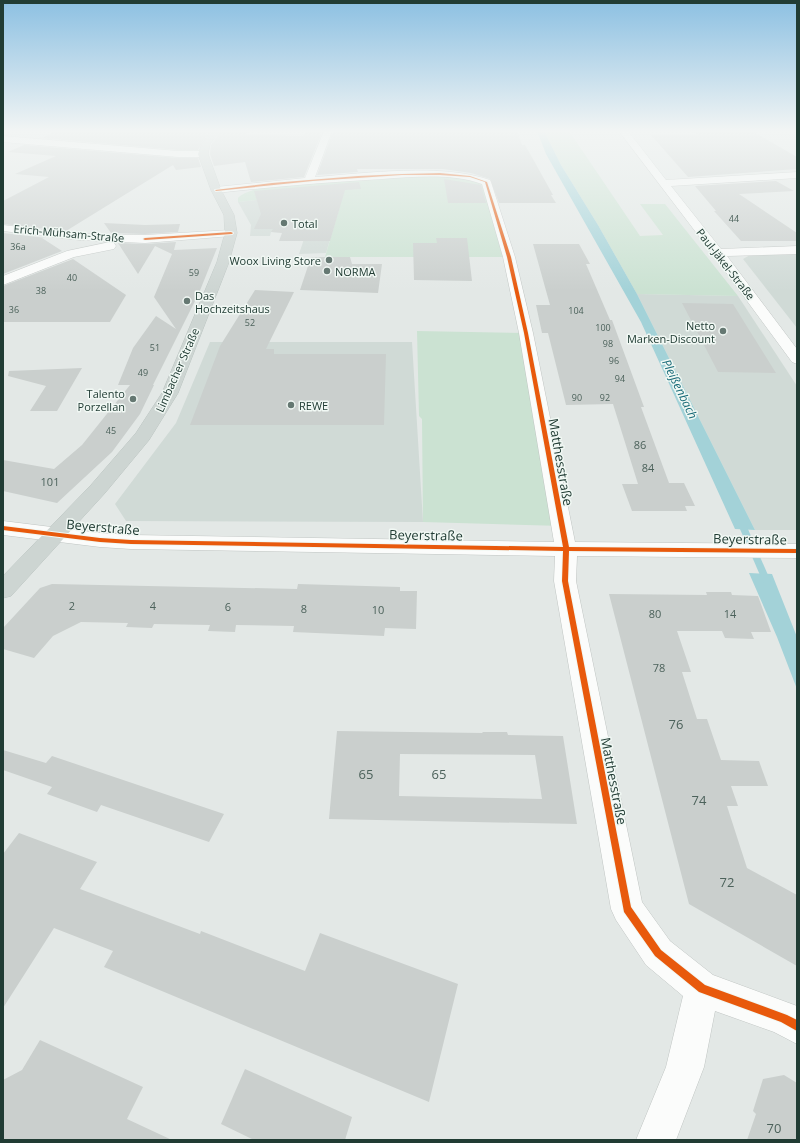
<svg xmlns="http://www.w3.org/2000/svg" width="800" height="1143" font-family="'Open Sans',sans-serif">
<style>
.built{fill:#d0dad6}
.green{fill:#cbe2d2}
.water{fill:#a3d2d8}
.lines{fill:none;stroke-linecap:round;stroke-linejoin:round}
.stream{fill:#a3d2d8;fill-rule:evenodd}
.building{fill:#cacfcd;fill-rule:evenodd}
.minor-casing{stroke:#c0c5c3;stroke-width:1}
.major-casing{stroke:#bcc5c2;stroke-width:1}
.minor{fill:#fbfcfb;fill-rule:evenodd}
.major{fill:#cdd5d2;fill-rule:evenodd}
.cycleway-casing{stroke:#f1f8f4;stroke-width:2}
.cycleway{fill:#e8590c;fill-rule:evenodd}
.poi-dot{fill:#657872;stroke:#f1f8f4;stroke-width:1.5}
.labels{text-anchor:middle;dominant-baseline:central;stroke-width:3;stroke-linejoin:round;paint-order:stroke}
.far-number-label{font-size:9px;fill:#4c625b}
.far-poi-label{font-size:11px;fill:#213c34;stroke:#f1f8f4;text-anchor:start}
.far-street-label{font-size:11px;fill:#213c34;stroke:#f1f8f4}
.number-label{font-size:11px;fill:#4c625b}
.far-water-label{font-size:12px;font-style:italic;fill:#1a6c79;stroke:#f1f8f4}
.street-label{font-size:13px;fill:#213c34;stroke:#f1f8f4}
.near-number-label{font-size:13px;fill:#4c625b}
</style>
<rect width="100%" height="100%" fill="#e3e8e6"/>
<!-- built -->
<g class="built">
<polygon points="276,198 340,205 326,253 299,254 306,233 271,232 270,236 250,236 251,225 238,202"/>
<polygon points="797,254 797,328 743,259 750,255"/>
<polygon points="637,294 738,296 797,386 797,530 755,530"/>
<polygon points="210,342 412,342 423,522 126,521 115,504 176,423"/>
</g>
<!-- green -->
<g class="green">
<polygon points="544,131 569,131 640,236 663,235 640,204 665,204 738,296 637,294 598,225 561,165"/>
<path d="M451,175L482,179L509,257H325L340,206L275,198L238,202V198C256,176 416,176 451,175Z"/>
<polygon points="417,331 526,333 562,526 423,522 422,419 419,416"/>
</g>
<!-- water -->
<g class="water">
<polygon points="537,131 544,131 561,165 598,225 637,294 755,530 735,529 641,322 546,154"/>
<polygon points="749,573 772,574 797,637 797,689 777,637"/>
</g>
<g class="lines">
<!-- stream -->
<polygon class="stream" points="737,518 743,518 744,520 771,582 770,584 764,584 763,582 736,520"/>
</g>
<!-- building -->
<g class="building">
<polygon points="56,131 209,131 198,150 178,150 42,138"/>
<polygon points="221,131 249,131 246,135 303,136 306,131 322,132 304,177 251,182 245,162 214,166 210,154 211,145"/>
<polygon points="517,131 522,145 525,145 533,159 553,195 551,195 556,203 499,203 490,179 471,173 443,169 357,169 358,172 317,175 333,132"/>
<polygon points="692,131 752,131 797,157 797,169 688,177 651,135 698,135"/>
<polygon points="24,145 178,158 198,158 201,167 176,170 173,165 66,231 3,224 3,201 49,177 15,174 56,156 8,152"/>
<polygon points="444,179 481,185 486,203 448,203"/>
<polygon points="776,181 794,191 739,194 797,233 797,241 741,241 714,211 716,211 695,186"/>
<polygon points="359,182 361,189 345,190 330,241 279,241 282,233 271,232 273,229 254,229 261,214 254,191"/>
<polygon points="104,223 145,225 180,224 178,232 145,234 111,233"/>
<polygon points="3,233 46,238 42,238 62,251 3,274"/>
<polygon points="436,238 467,238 472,281 414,280 413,243 437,243"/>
<polygon points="176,242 174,250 217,248 199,293 153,385 154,385 140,414 112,452 57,503 3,491 3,460 54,469 82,445 130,385 118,385 133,348 156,316 176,329 154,297 172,254 155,246 138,274 118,243 145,244"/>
<polygon points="533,244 579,244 590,264 586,264 610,320 612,320 644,407 641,407 669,483 684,483 695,506 685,506 687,511 632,511 622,484 638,484 613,404 566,405 548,333 542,333 536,305 550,305"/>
<polygon points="311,257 350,257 352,264 382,264 378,293 300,290"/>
<polygon points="73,259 126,295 110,322 3,322 3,286"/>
<polygon points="255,290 294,292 266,349 274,349 274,354 386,354 384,425 190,425 220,346"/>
<polygon points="682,303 733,304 776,373 718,372"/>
<polygon points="82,368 57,411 30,411 46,386 8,376 9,371"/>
<polygon points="52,584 297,589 298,584 400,587 400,591 417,591 416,629 385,628 384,636 293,632 294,626 236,625 235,632 208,631 210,625 154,624 152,628 126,627 128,623 81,622 53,636 34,658 3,649 3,628 40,588"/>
<polygon points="706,592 731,592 732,595 758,596 771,632 751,632 754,639 725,638 722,631 677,631 691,672 682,672 697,719 707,719 721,760 759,761 768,786 731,786 738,806 727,806 747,868 797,895 797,966 689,904 609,594 707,595"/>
<path d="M337,731L483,733L482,732H507L508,735L563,736L577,824L329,819ZM400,754L535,755L542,799L399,796Z"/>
<polygon points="3,750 46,763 52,756 224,814 209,842 101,805 97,812 47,794 52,787 3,770"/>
<polygon points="19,833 97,862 80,889 200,934 201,931 305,971 320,933 458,984 429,1102 104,967 113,951 54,928 3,1008 3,854"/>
<polygon points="40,1040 143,1087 127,1119 172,1140 3,1140 3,1080 22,1070"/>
<polygon points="245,1069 352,1117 345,1140 254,1140 221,1124"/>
<polygon points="784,1075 797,1083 797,1140 747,1140 756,1114 753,1111 763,1079"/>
</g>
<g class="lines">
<!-- minor casing -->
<g class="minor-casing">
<g id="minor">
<path d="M324,131H332L315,177C367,173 441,163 490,180L491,182L515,257L533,333L575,542L797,544V558L577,556L576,581L642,902L670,941L713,975L797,1006V1044L774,1032L715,1011L704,1067L676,1140H636L666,1067L683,996L646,965L616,920L611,909L554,581L555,556L131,549L100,547L3,535V521L100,533L131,535L554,542L519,333L503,257L482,184C451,173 415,177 382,179C327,182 271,187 216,193L211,190L216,187L305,178Z"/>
<polygon points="619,131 628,131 666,180 797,172 797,178 671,186 721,249 797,246 797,254 727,256 797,349 797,364 792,362 714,256"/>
<polygon points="3,136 178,151 203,151 208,154 203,157 178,157 3,142"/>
<polygon points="3,225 80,234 145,235 231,230 235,231 237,233 235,235 231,236 145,243 80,240 3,231"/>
<polygon points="110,242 114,243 116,246 114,249 74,257 3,285 3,276 67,251"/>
</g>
</g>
<!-- major casing -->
<g class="major-casing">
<polygon id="major" points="211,131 220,131 210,144 208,154 221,190 234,215 237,233 229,262 178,393 149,440 105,493 11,596 3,598 3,576 91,485 136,433 162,393 217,262 225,233 224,215 211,190 198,154 202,144"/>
</g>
<!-- minor -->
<use href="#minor" class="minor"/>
<!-- major -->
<use href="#major" class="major"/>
<!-- cycleway casing -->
<g class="cycleway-casing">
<g id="cycleway">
<polygon points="440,173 470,176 487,182 511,257 528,333 569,547 797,549 797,553 569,551 568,581 631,907 661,950 705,985 787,1015 797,1020 797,1031 781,1022 699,992 655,956 624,912 562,581 563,551 131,544 100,542 3,530 3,526 100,538 131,540 563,547 524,333 507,257 485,182 470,177 440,175 402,175 313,181 216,191 215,190 272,183 358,176 402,174"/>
<polygon points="231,232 233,233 232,234 145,240 143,239 145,238"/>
</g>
</g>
<!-- cycleway -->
<use href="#cycleway" class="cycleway"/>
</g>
<!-- sky -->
<linearGradient id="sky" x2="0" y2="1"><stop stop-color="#8cc0e2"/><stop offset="0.45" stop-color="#f2f5f4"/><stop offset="1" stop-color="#f2f5f4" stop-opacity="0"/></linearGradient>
<rect width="800" height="291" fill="url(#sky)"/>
<!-- markers -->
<g class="poi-dot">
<circle cx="284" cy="223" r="4"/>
<circle cx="329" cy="260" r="4"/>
<circle cx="327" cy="271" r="4"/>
<circle cx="187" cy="301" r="4"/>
<circle cx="723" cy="331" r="4"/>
<circle cx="133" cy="399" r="4"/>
<circle cx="291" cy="405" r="4"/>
</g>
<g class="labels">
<!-- far-number labels -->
<g class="far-number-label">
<text x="734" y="218">44</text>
<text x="18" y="246">36a</text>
<text x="194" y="272">59</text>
<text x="72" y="277">40</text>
<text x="41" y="290">38</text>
<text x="14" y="309">36</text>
<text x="576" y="310">104</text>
<text x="250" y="322">52</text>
<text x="603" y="327">100</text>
<text x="608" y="343">98</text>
<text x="155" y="347">51</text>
<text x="614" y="360">96</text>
<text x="143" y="372">49</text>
<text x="620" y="378">94</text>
<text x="577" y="397">90</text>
<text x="605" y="397">92</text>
<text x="111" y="430">45</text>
</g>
<!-- far-poi labels -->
<g class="far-poi-label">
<text x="292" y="223">Total</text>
<text x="321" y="260" text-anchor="end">Woox Living Store</text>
<text x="335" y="271">NORMA</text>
<text x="195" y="295">Das<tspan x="195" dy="13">Hochzeitshaus</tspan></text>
<text x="715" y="325" text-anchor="end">Netto<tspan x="715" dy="13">Marken-Discount</tspan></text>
<text x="125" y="393" text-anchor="end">Talento<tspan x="125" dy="13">Porzellan</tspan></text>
<text x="299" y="405">REWE</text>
</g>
<!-- far-street labels -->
<g class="far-street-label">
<text transform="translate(69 233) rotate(5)">Erich-Mühsam-Straße</text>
<text transform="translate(726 264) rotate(52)">Paul-Jäkel-Straße</text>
<text transform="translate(177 370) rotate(-66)">Limbacher Straße</text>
</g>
<!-- number labels -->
<g class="number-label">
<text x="640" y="444">86</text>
<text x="648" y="467">84</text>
<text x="50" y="481">101</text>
<text x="72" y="605">2</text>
<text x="153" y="605">4</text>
<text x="228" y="606">6</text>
<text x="304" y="608">8</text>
<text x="378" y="609">10</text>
<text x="655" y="613">80</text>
<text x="730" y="613">14</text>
<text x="659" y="667">78</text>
</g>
<!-- far-water labels -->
<g class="far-water-label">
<text transform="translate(680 389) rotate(64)">Pleißenbach</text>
</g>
<!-- street labels -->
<g class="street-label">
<text transform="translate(561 462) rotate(80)">Matthesstraße</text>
<text transform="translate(103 527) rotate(5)">Beyerstraße</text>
<text transform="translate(426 535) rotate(1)">Beyerstraße</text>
<text transform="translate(750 539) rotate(1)">Beyerstraße</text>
<text transform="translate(614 781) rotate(79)">Matthesstraße</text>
</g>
<!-- near-number labels -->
<g class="near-number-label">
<text x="676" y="724">76</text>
<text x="366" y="774">65</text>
<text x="439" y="774">65</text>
<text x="699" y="800">74</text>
<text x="727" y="882">72</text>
<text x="774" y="1128">70</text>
</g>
</g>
<!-- border -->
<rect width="800" height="1143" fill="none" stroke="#213c34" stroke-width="8"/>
</svg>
